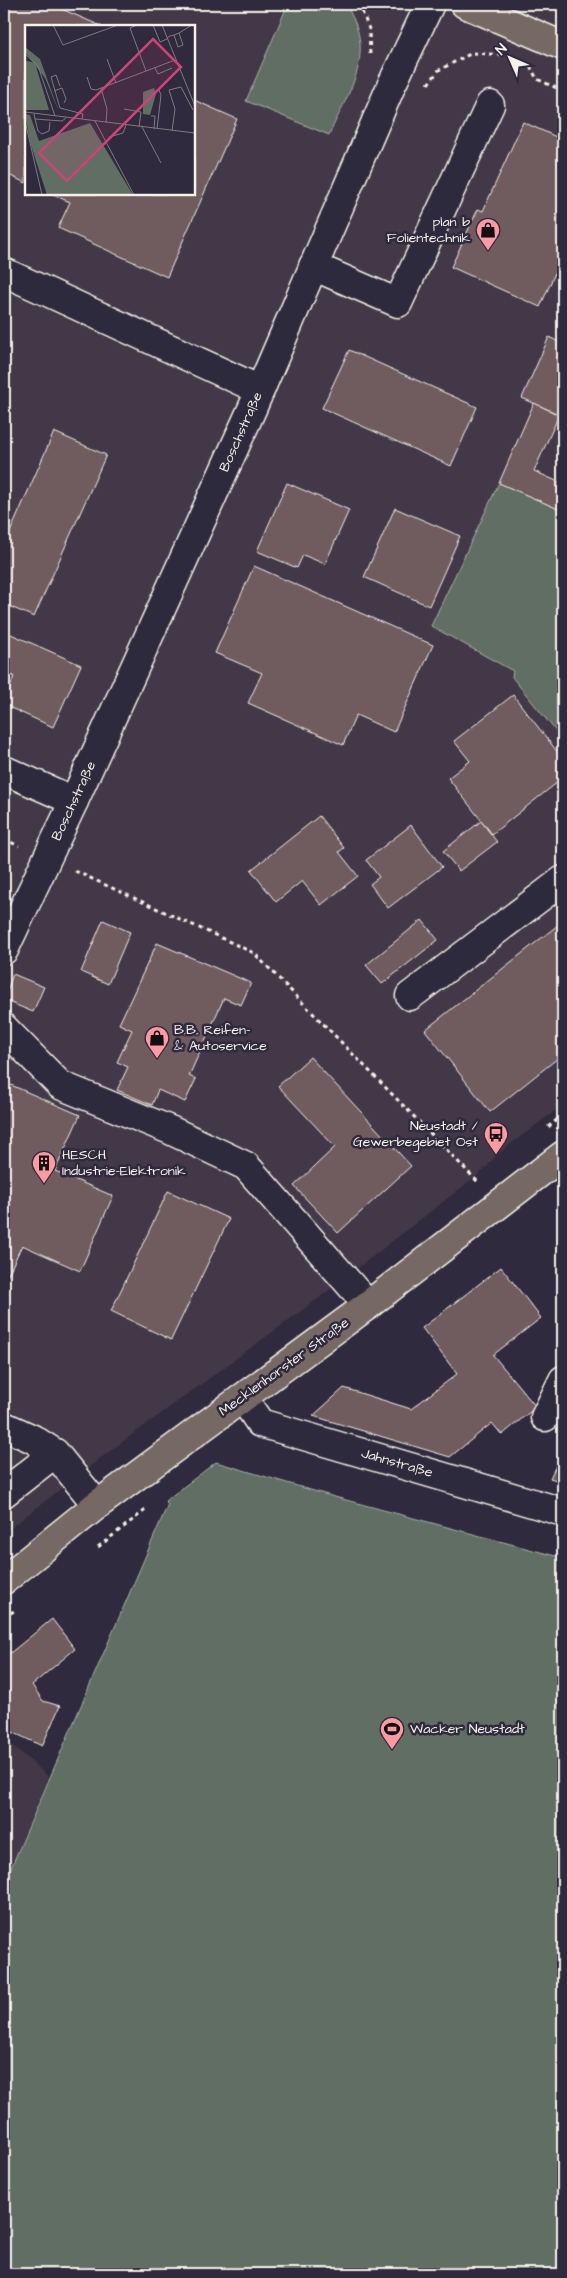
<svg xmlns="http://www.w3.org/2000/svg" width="567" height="2278" font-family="'Architects Daughter',sans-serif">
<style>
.built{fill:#423947;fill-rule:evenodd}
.green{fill:#616e63;stroke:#aab0a6}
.building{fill:#705b5e;stroke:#f4f1e8}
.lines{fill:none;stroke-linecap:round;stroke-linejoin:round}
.minor-casing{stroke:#f4f1e8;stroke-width:31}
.major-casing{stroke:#f4f1e8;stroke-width:31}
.path{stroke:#f4f1e8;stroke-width:3;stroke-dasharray:4 4;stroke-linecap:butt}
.minor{stroke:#2f2a3d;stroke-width:28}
.major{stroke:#766964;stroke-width:28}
.labels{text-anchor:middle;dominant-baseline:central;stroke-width:5;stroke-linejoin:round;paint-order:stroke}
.poi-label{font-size:14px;fill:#f4f1e8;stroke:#2f2a3d;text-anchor:start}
.street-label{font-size:14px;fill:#f4f1e8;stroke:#2f2a3d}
.inset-road{fill:none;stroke:#7e7a81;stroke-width:1}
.view{fill:#cc4377;fill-opacity:0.15;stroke:#cc4377;stroke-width:2.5}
.inset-edge{fill:none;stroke:#f4f1e8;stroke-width:2.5}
</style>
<rect width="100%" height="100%" fill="#2f2a3d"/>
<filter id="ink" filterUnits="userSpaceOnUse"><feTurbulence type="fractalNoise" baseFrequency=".02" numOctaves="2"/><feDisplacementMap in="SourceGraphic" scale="10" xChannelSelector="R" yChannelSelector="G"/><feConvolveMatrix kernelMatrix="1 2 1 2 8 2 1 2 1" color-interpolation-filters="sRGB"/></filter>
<g filter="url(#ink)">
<!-- built -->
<g class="built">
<path d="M4,4H563V1105L496,1155L484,1170L323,1295L110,1451L4,1533ZM26,26H194V194H26Z"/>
<polygon points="4,1738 49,1777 4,1884"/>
</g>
<!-- green -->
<g class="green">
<path d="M288,4H345C378,53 350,88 329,135L246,101Z"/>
<polygon points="499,483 563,511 563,740 512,677 513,671 431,626"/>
<polygon points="216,1462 331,1496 563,1558 563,2274 4,2274 4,1884 168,1504 165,1501"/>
</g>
<!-- building -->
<g class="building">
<polygon points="4,4 50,4 101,26 26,26 26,183 4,173"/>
<polygon points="194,100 237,119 167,277 58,228 70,202 51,194 194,194"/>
<polygon points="523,122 563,140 563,255 540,307 451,267 478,209 483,211"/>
<polygon points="549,337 563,344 558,359 563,362 563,416 522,398"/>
<polygon points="563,349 563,362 558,359"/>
<polygon points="349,350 477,407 451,466 322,408"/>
<polygon points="534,403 559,415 534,471 563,484 563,511 499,483"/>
<polygon points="54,432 106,455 34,617 4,604 4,546"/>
<polygon points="287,483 349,510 325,564 303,555 297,568 257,551"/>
<polygon points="395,508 460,536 429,606 364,577"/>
<polygon points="254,566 433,645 394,732 356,715 343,745 248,703 262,673 215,653"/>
<polygon points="4,631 81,665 53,727 4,705 14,676 4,672"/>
<polygon points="513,695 563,759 563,778 492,834 448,778 470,761 454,741"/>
<polygon points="319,816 344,848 339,852 358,876 321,905 302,881 276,902 251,870"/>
<polygon points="481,821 497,842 459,871 443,851"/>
<polygon points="411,825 442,867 388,908 370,884 379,877 366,860"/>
<polygon points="103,920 130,932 108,984 81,972"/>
<polygon points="422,920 438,940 382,984 366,965"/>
<polygon points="563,921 563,1009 558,1014 563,1021 563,1054 490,1112 425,1030"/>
<polygon points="157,943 251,983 241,1005 224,998 189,1076 196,1079 185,1102 158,1090 152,1105 117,1090 128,1067 117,1062 132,1030 119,1024"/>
<polygon points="13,974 44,987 33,1012 4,1000"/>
<polygon points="310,1057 411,1166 338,1233 294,1186 335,1147 278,1086"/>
<polygon points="4,1082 80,1115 55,1171 113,1196 80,1271 22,1245 7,1277 4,1276"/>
<polygon points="168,1191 229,1219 171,1340 111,1311"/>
<polygon points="501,1267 541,1318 493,1355 536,1407 502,1435 492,1423 450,1457 313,1416 344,1388 411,1409 457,1374 422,1328"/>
<polygon points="563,1451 563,1482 550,1478"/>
<polygon points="52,1619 75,1649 32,1685 43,1701 60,1706 42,1746 8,1730 4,1724 4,1658"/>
</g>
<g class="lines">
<!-- minor casing -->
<g class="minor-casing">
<g id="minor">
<polyline points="313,266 398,303 490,105"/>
<polyline points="4,272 260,390"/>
<polyline points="4,770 74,801"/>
<polyline points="4,950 74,801 252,409 392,84 430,4"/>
<polyline points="410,996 563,880"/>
<polyline points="4,1028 60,1085 170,1130 246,1166 368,1305"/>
<polyline points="243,1398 260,1423 563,1512"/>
<polyline points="545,1417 563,1380"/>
<polyline points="4,1426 33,1439 55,1453"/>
<polyline points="4,1493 55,1453 97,1505"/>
</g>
</g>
<!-- major casing -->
<g class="major-casing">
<g id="major">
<polyline points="465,4 563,46"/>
<polyline points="4,1580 97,1505 368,1305 563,1155"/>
</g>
</g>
<!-- path -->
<g class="path">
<polyline points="359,4 369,29 370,56"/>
<polyline points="530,66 537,79 563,91"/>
<polyline points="428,84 439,70 472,53 503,55"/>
<polyline points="4,839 19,846"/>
<polyline points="75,871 254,953 478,1182"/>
<polyline points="548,1127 563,1115"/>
<polyline points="98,1547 148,1508"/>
<polyline points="4,1618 15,1610"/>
</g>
<!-- minor -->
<use href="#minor" class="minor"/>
<!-- major -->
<use href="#major" class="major"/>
</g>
</g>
<!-- icons -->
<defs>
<g id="shop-pin" transform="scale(1.25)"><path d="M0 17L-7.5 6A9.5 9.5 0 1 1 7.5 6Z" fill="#ff9aa2" stroke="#2f2a3d"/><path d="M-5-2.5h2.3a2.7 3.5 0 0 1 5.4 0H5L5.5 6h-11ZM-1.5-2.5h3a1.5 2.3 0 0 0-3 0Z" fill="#111"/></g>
<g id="bus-pin" transform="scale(1.25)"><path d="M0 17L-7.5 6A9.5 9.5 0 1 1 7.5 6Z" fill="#ff9aa2" stroke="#2f2a3d"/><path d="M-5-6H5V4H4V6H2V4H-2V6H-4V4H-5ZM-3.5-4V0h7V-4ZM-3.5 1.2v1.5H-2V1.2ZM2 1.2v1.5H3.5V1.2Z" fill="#111"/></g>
<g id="building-pin" transform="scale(1.25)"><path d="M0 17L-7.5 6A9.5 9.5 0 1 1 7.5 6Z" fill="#ff9aa2" stroke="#2f2a3d"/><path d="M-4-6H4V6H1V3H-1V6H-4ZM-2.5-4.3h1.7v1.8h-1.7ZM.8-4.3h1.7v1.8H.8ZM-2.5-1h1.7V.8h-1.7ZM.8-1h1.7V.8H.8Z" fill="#111"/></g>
<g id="stadium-pin" transform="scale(1.25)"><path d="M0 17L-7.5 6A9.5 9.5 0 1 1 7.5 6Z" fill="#ff9aa2" stroke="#2f2a3d"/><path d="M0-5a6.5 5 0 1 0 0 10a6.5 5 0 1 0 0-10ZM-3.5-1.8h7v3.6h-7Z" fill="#111"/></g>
</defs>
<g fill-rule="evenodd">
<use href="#shop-pin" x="488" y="230"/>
<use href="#shop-pin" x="157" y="1038"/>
<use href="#bus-pin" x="496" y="1134"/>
<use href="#building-pin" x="44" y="1163"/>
<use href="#stadium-pin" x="392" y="1729"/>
</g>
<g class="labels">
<!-- poi labels -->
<g class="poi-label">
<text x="470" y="222" text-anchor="end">plan b<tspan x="470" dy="16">Folientechnik</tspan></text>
<text x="174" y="1030">B.B. Reifen-<tspan x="174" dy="16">&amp; Autoservice</tspan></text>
<text x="478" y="1126" text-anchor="end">Neustadt /<tspan x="478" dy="16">Gewerbegebiet Ost</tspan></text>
<text x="62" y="1155">HESCH<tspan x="62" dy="16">Industrie-Elektronik</tspan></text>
<text x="410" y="1729">Wacker Neustadt</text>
</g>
<!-- street labels -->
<g class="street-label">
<text transform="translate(241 432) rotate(-66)">Boschstraße</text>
<text transform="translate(74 801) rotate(-65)">Boschstraße</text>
<text transform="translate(284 1367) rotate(-36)">Mecklenhorster Straße</text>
<text transform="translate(397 1463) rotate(16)">Jahnstraße</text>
</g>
</g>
<!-- overview -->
<g transform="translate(25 25)">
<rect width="170" height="170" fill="#2f2a3d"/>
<path d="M0,22L15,34L34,87L20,53L0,27ZM3,36L10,38L24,85H0V37ZM129,63L131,69L125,90L118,89V67ZM0,89L5,90L14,116L65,98L108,170H22L5,117Z" fill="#616e63"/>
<path class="inset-road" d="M28,0L38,20L93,0M112,0L105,3L121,46M128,0L135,17L142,14M137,0L170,81M154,8L167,0M142,13L145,11L149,10L154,8L158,20L153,22L149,10M0,29L13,41L30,91M82,34L91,58M130,43L133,49L147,43M62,52L66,64L71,65L150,35M35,61L31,50L26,52L35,83L58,89L57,94M76,63L82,84L81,98M29,66L37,63L41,74L39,78M99,84L116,87L114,102M0,87L170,108M9,89L10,94L37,96L41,93M126,91H130L129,104M10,94L13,106L17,109L24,106L25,97M0,96L17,170M70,96L109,170M117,102L136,138M132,104L136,70L134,65M147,106L150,84L144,65L156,62L168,85M84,112L98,108L101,100"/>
<path class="view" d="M128,14L156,42L42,156L14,128Z"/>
<rect width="170" height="170" class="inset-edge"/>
</g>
<!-- margin -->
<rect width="567" height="2278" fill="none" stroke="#2f2a3d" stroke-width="20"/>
<rect x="10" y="10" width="547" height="2258" fill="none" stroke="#f4f1e8" stroke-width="2" filter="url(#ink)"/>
<!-- north arrow -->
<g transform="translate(510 58) rotate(315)" stroke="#2f2a3d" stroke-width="4" paint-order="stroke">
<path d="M0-4L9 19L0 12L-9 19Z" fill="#f4f1e8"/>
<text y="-8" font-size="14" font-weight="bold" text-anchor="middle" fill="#f4f1e8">N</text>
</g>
</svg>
